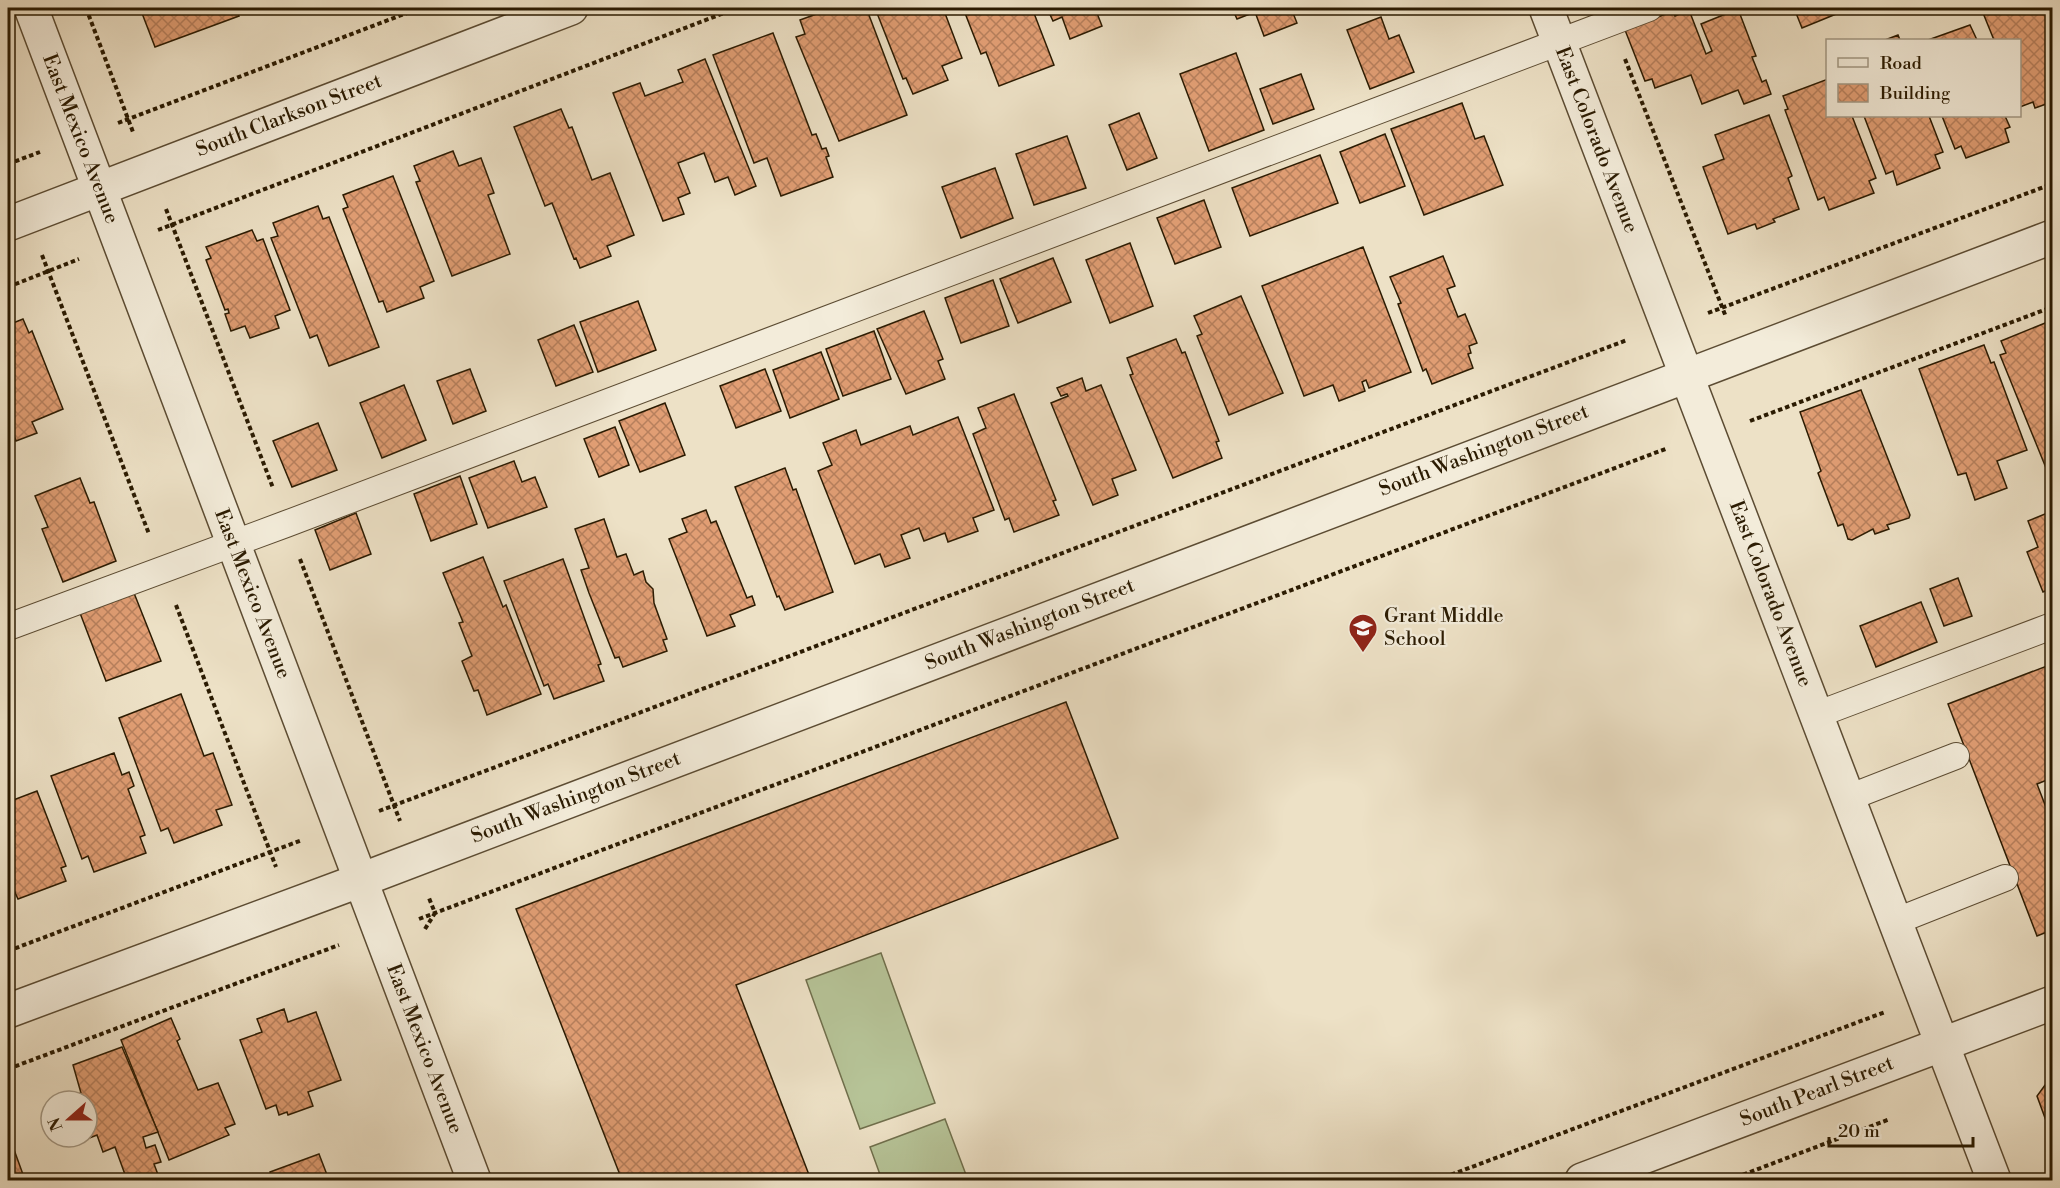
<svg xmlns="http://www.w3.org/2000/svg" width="2060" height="1188" font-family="'Libre Bodoni',serif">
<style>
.grass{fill:#b6c397;stroke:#706f4c;stroke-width:1.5}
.building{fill:url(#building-cross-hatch);stroke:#2b1b02;stroke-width:1.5}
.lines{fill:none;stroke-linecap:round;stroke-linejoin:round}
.service-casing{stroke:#5c4c33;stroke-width:28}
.minor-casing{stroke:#5c4c33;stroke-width:36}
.tertiary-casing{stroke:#5c4c33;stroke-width:36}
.path{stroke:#2b1b02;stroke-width:4;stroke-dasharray:4.5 3;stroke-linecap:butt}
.service{stroke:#f3ecda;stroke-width:26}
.minor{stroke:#f3ecda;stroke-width:33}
.tertiary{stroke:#f3ecda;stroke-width:33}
.labels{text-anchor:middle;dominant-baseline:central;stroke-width:4.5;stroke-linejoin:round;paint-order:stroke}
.street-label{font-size:20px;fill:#2b1b02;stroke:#f3ecda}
.poi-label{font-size:20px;fill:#2b1b02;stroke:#f3ecda;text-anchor:start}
</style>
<defs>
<pattern id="building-cross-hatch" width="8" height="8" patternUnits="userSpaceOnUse" patternTransform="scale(1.5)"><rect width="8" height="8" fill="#e19e74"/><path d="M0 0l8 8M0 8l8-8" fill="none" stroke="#b7805d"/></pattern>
</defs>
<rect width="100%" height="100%" fill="#ede1c6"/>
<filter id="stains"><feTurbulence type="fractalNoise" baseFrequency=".00333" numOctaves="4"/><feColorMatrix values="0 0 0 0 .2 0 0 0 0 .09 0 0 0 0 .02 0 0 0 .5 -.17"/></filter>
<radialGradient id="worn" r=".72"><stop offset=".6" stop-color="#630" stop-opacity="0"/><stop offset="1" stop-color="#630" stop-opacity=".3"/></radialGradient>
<!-- grass -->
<g class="grass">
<polygon points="881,953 935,1103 860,1129 806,980"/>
<polygon points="945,1119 968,1180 882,1180 870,1147"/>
</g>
<!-- building -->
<g class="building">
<polygon points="140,8 235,8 239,16 155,47"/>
<polygon points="833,8 855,8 858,13 867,10 907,115 839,141 796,37 805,34 800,20"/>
<polygon points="875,8 943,8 962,58 942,66 948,80 913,94 906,78 903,79"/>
<polygon points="963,8 1032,8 1054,65 999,86 986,52 981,54"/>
<polygon points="1047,8 1095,8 1102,26 1070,39 1062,17 1053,21"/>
<polygon points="1232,8 1291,8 1297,23 1264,36 1255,12 1237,19"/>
<polygon points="1794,8 1839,8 1841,12 1802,28"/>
<polygon points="1981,8 2052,8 2052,102 2035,108 2033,102 2020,107 2020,40 1994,40"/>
<polygon points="1738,9 1756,56 1752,57 1762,82 1766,80 1771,94 1744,104 1738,90 1702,104 1691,75 1655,88 1652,79 1645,81 1625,30 1673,11 1675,16 1689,10 1706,54 1712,51 1701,24"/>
<polygon points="1381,17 1389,39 1399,35 1414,72 1370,89 1347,30"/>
<polygon points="1970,25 1977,40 1928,40"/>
<polygon points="773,33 812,135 816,134 822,149 826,148 829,156 826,157 833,177 781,196 767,158 754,163 713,55"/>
<polygon points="1898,35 1900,40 1885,40"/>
<polygon points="1236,53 1264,130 1209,151 1180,74"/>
<polygon points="705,59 756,186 735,195 728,177 715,182 704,153 678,163 690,193 678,198 684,214 663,221 613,93 640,83 645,96 683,82 678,70"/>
<polygon points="1301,74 1314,109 1273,124 1260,89"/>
<polygon points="1828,79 1828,116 1852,116 1876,178 1869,181 1874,193 1829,210 1824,197 1818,200 1785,110 1788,109 1783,96"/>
<polygon points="1462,103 1475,139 1484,136 1503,185 1424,215 1391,129"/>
<polygon points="561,109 569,128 572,127 592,180 610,173 634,235 607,246 611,256 580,268 576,258 574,259 552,203 545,206 514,127"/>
<polygon points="1139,113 1157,158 1127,170 1109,125"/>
<polygon points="1769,115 1792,176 1788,178 1799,209 1773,219 1775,222 1757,229 1755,224 1728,234 1703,167 1724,159 1715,135"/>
<polygon points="1864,116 1929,116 1943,152 1935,155 1940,168 1897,185 1893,171 1886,174"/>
<polygon points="1942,116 2005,116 2010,127 2005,129 2009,142 1966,158 1961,146 1955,149"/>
<polygon points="1385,134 1405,186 1360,203 1340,152"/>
<polygon points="1067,136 1086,188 1034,205 1016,154"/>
<polygon points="453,151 459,166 481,158 494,193 488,195 510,254 452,276 416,182 420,181 414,166"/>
<polygon points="1320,155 1338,203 1250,236 1232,188"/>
<polygon points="995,168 1013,218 961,238 942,187"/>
<polygon points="393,176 434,281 420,287 424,298 387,312 383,301 379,302 343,209 348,207 343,195"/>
<polygon points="1204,200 1221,247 1175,264 1157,218"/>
<polygon points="318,206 323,219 329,217 379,347 329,366 317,335 310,338 271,238 278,236 273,223"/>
<polygon points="252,230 257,241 263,239 290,310 275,316 279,328 250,338 245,326 231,331 225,314 229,313 228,309 225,310 206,260 211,258 206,247"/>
<polygon points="1130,243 1153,306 1110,323 1086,260"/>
<polygon points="1363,247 1411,372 1369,388 1366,380 1362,382 1365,391 1339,401 1333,385 1304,396 1262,286"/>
<polygon points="1443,256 1455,286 1447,289 1458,317 1465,314 1477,343 1469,346 1471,353 1468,354 1473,368 1432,384 1426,369 1423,371 1398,304 1401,303 1390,277"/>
<polygon points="1053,258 1071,302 1018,323 1000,279"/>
<polygon points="993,280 1009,326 961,343 945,298"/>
<polygon points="1241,296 1283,393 1229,415 1197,336 1202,334 1194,316"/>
<polygon points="638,301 656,350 598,372 580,322"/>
<polygon points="924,311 943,359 938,361 945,379 906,394 877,329"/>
<polygon points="23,319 29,333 32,331 63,409 32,422 37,433 16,441 12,430 8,432 8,325"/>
<polygon points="2050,321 2052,328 2052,465 2046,468 2000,355 2006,353 2001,341"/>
<polygon points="574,325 593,372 556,386 538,340"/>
<polygon points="874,331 891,379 843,396 826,349"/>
<polygon points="1176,339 1182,353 1185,352 1219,441 1216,442 1222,458 1173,478 1130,375 1133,374 1127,358"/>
<polygon points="1984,345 1991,363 1994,362 2027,450 1997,461 2007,488 1975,500 1966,473 1958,475 1919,369"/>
<polygon points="821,352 839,399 790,418 773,370"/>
<polygon points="470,369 486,411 453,424 437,381"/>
<polygon points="765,369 781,411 736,428 720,386"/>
<polygon points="1082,378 1086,391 1101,385 1136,470 1112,479 1118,495 1093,505 1051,403 1068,396 1067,394 1061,396 1057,388"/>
<polygon points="404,385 426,440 382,458 360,403"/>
<polygon points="1861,390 1910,515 1909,518 1887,525 1889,529 1875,534 1873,529 1852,540 1848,539 1843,524 1838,526 1818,473 1821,471 1800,412"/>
<polygon points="1014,394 1056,500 1053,501 1059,515 1014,532 1009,518 1005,520 973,434 986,428 978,408"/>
<polygon points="665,403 685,455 640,472 619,421"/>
<polygon points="958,417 994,510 973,518 978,531 948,542 945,533 924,541 919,528 901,535 910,558 885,567 880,554 855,564 818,471 832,465 823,443 856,430 861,445 910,426 913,435"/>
<polygon points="318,423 337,470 292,487 273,441"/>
<polygon points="615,427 629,465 599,477 584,439"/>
<polygon points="514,461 522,482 535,477 547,507 488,528 469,478"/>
<polygon points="785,468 793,490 796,489 833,592 785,610 779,596 777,597 735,487"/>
<polygon points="460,476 477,524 431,541 414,494"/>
<polygon points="80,478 90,503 94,502 116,561 63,582 42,529 48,527 35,496"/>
<polygon points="706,510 711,523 716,521 747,598 752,596 755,605 730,615 735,626 707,636 669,539 687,532 682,519"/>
<polygon points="2052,511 2052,588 2043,592 2027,552 2038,547 2028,521"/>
<polygon points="356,513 371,554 330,570 315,530"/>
<polygon points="604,519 617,557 626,554 634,575 643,571 646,582 653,589 654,603 667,639 663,640 667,651 623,667 619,657 615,658 589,593 581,570 589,568 575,529"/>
<polygon points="483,557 503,607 506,605 541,694 487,715 478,690 474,691 462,661 472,656 459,623 463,622 443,573"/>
<polygon points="563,559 601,664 598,665 604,681 554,699 548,684 544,686 504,581"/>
<polygon points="1958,578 1972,616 1944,626 1930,589"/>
<polygon points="134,593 161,661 106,681 80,613"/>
<polygon points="1921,602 1937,642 1876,667 1860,626"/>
<polygon points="2052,664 2052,752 2049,753 2052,778 2037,784 2052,823 2052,930 2037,936 1948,704"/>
<polygon points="181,694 204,756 213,753 232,805 216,810 222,825 174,843 168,828 161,831 119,718"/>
<polygon points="1066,702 1118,838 736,985 811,1180 622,1180 516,909"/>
<polygon points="114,753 122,775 129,772 134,786 128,789 145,835 140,837 146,853 94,872 88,856 82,859 51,776"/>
<polygon points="37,791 66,866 61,868 66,881 18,899 12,886 8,886 8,802"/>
<polygon points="284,1009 288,1022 316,1012 341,1080 308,1092 313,1106 288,1115 287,1112 279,1115 276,1105 266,1109 240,1040 262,1032 257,1019"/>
<polygon points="171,1018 180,1039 177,1041 198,1090 218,1083 235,1124 225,1128 229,1135 169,1160 121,1040"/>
<polygon points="122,1047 158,1132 143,1137 146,1148 155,1145 161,1162 154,1164 160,1180 127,1180 115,1147 103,1152 97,1135 69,1146 66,1137 87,1137 87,1101 58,1101 81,1093 73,1065"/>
<polygon points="2052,1082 2052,1137 2037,1096 2045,1085"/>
<polygon points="8,1133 25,1180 8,1180"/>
<polygon points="319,1154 329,1180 273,1180 270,1172"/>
<polygon points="1865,1174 1867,1180 1846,1180"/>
</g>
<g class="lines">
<!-- service casing -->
<g class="service-casing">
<g id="service">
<polyline points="8,627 286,524 1649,8"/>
<polyline points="1816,715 2052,626"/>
<polyline points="1848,798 1956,756"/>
<polyline points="1894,922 2005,878"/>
</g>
</g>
<!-- minor casing -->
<g class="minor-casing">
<g id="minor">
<polyline points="31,8 474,1180"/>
<polyline points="1546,8 1994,1180"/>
<polyline points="8,224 571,8"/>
<polyline points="8,1011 361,880 2052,237"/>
</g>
</g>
<!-- tertiary casing -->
<g class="tertiary-casing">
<polyline id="tertiary" points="1582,1180 2052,1003"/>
</g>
<!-- path -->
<g class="path">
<polyline points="86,8 133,132"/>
<polyline points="1625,59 1726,317"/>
<polyline points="118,123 420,8"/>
<polyline points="8,164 40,152"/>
<polyline points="8,168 12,179"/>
<polyline points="166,209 273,488"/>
<polyline points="158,230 737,8"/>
<polyline points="42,255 149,534"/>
<polyline points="8,287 79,259"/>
<polyline points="1708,313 2052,184"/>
<polyline points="1750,421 2052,307"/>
<polyline points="300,559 400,821"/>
<polyline points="176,605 276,867"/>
<polyline points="379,811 1627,340"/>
<polyline points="419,919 1668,448"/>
<polyline points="425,929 435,913 429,898"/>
<polyline points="8,951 302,840"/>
<polyline points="8,1069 339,945"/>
<polyline points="1437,1180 1885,1012"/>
<polyline points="1729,1180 1890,1119"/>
</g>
<!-- service -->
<use href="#service" class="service"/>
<!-- minor -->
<use href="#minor" class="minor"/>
<!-- tertiary -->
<use href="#tertiary" class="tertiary"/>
</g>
<!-- icons -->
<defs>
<g id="school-pin" transform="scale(1.5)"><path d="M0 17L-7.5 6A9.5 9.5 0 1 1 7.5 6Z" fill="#8f2418" stroke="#f3ecda"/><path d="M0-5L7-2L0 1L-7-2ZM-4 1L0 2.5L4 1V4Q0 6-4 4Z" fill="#fff"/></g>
</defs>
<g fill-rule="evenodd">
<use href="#school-pin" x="1363" y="628"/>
</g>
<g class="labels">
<!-- street labels -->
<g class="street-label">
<text transform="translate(289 116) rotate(-21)">South Clarkson Street</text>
<text transform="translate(80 139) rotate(69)">East Mexico Avenue</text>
<text transform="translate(1596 140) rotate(69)">East Colorado Avenue</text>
<text transform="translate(1484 451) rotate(-21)">South Washington Street</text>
<text transform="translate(252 594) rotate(69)">East Mexico Avenue</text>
<text transform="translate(1770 594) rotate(69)">East Colorado Avenue</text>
<text transform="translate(1030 625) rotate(-21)">South Washington Street</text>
<text transform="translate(576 798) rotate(-21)">South Washington Street</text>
<text transform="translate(424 1049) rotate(69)">East Mexico Avenue</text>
<text transform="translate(1817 1092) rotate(-21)">South Pearl Street</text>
</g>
<!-- poi labels -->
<g class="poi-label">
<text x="1384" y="616">Grant Middle<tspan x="1384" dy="23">School</tspan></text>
</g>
</g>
<!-- margin -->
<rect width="2060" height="1188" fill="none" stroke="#ede1c6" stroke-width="30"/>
<rect x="9" y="9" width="2042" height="1170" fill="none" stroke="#2b1b02" stroke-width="3"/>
<rect x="15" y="15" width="2030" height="1158" fill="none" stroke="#2b1b02" stroke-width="1.5"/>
<!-- legend -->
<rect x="1826" y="39" width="195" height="78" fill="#f3ecda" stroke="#a39884" stroke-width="1.5"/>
<rect x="1838" y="58" width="30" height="9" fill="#f3ecda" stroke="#a39884" stroke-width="1.5"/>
<text x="1880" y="69" font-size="18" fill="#2b1b02">Road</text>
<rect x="1838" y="84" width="30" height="18" fill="url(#building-cross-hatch)" stroke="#a39884" stroke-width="1.5"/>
<text x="1880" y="99" font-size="18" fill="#2b1b02">Building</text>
<!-- north arrow -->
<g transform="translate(69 1119) rotate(249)"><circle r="28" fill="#f3ecda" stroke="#a39884" stroke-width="1.5"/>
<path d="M0-4.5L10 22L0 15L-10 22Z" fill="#8f2418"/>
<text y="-9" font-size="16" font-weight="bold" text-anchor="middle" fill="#2b1b02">N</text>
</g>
<!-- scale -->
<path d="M1829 1137v9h144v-9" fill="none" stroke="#2b1b02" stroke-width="3"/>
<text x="1838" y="1137" font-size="18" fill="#2b1b02" stroke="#f3ecda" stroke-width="4.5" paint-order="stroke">20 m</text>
<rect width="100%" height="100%" filter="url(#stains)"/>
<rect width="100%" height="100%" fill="url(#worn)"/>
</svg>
